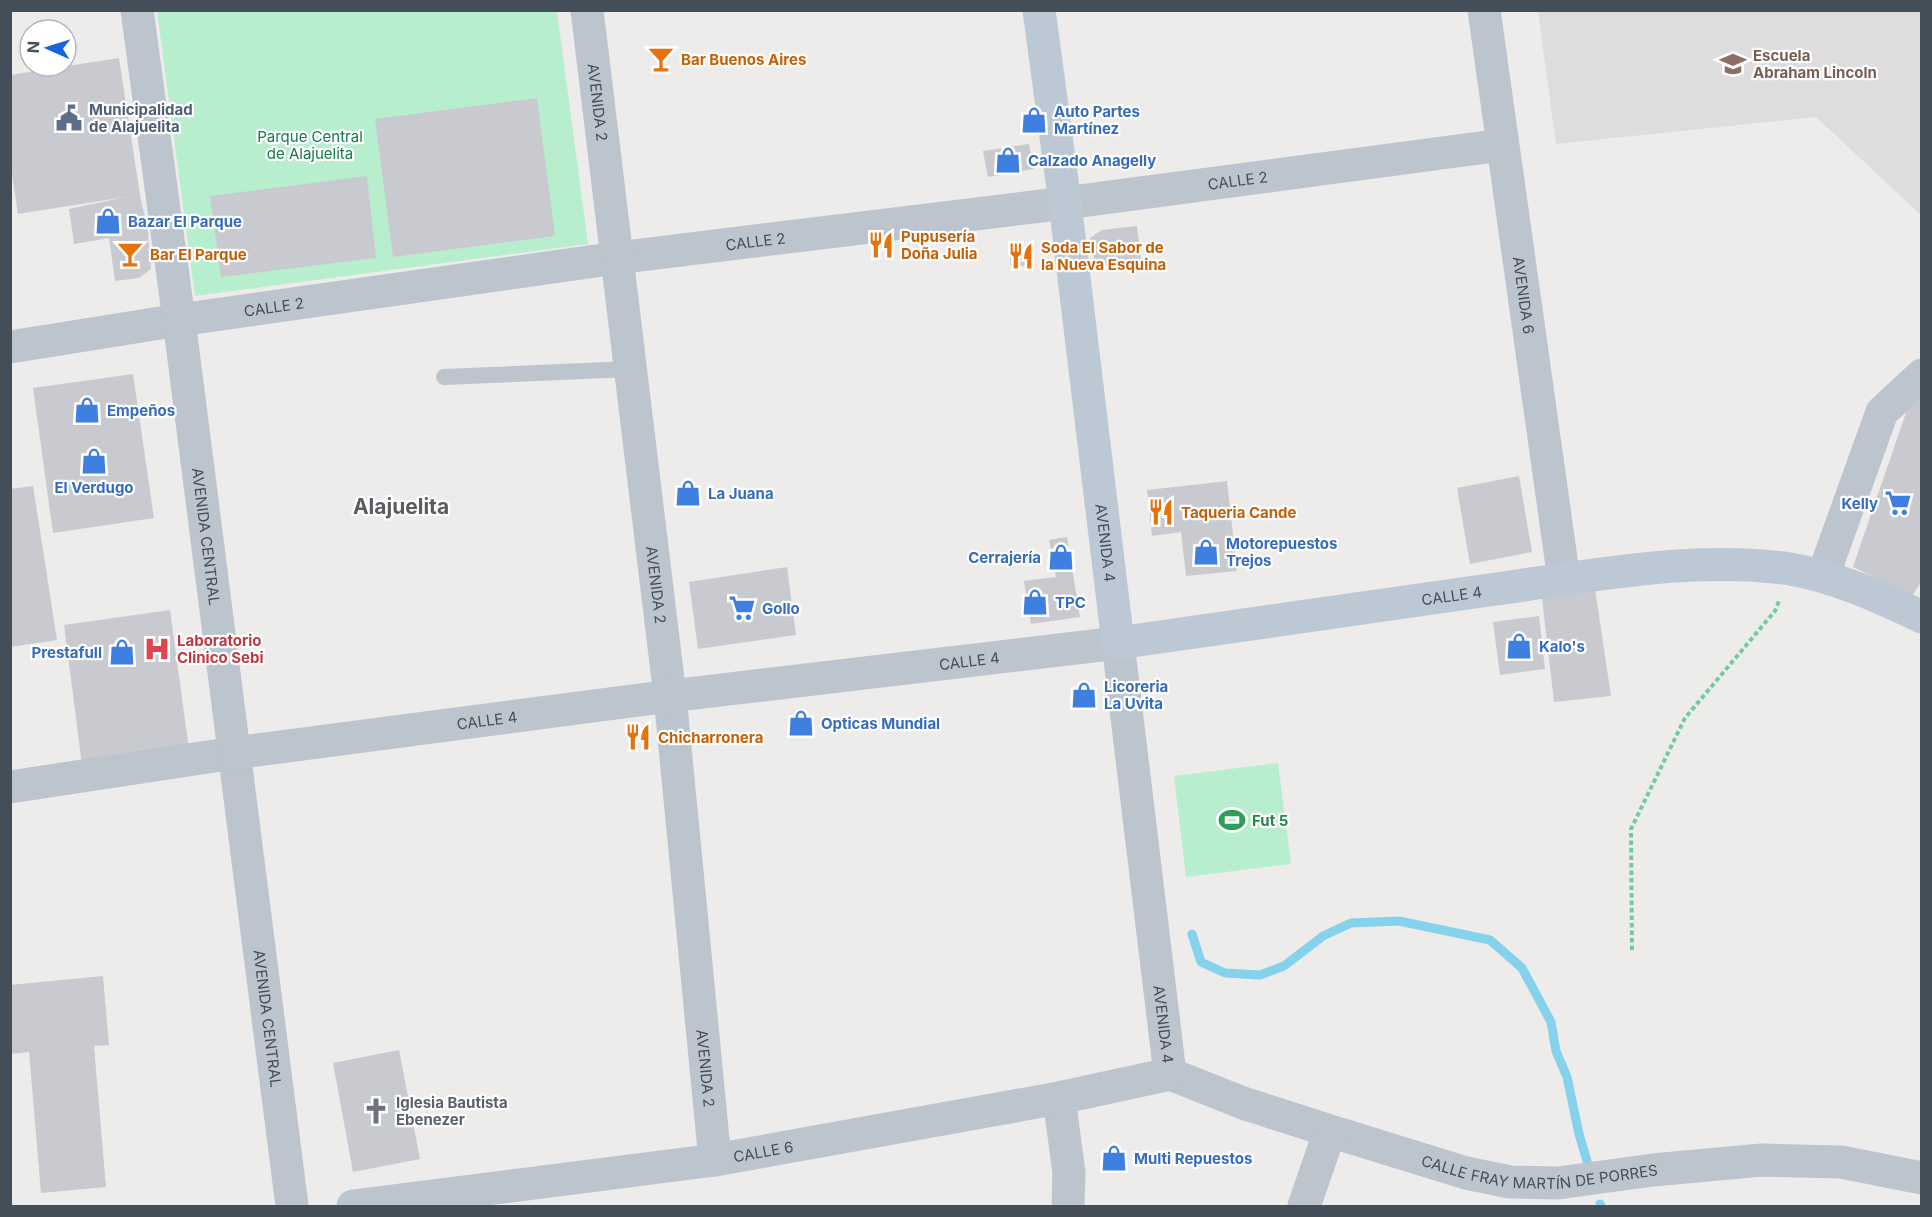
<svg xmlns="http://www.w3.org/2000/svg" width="1932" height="1217" font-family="Inter,sans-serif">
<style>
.education{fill:#dfdcdd}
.green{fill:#b7eece}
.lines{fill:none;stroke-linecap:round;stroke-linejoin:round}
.stream{stroke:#84d2eb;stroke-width:9}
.building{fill:#c8cad0}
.path{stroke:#70cba2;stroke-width:4;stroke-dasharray:4.5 3;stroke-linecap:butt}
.service{stroke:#bcc5ce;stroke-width:16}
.minor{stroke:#bcc5ce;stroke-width:33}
.tertiary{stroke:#bcc5ce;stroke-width:33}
.secondary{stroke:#bdc8d5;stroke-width:33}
.labels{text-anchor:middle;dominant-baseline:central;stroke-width:4.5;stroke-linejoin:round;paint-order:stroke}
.education-label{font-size:15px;font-weight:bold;fill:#785e54;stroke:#fff;text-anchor:start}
.food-label{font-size:15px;font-weight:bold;fill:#c56008;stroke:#fff;text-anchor:start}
.street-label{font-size:15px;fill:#444e58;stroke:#fff}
.service-label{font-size:15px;font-weight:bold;fill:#4e5e75;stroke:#fff;text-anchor:start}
.shop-label{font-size:15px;font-weight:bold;fill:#366cbe;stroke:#fff;text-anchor:start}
.park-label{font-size:15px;fill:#16784b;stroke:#fff}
.health-label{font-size:15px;font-weight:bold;fill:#be3a42;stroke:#fff;text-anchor:start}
.leisure-label{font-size:15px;font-weight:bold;fill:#27864d;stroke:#fff;text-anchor:start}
.worship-label{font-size:15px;font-weight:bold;fill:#5b616d;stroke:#fff;text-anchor:start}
.district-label{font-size:21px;font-weight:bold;fill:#585b60;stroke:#fff}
</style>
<rect width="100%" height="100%" fill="#eeebeb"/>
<!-- education -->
<polygon class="education" points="1538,11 1921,11 1921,215 1816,117 1556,144"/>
<!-- green -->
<g class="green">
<polygon points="157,11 557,11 588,244 195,296"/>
<polygon points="1278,763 1291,864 1186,877 1174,776"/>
</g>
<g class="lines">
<!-- stream -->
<g class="stream">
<polyline points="1192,934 1201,962 1225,973 1260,975 1284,966 1323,936 1351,923 1399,921 1490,940 1522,968 1551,1022 1556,1051 1567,1077 1579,1134 1587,1161"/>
<polyline points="1600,1204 1601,1206"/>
</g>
</g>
<!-- building -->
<g class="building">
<polygon points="119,58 140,195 148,232 151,269 139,278 115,281 109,238 74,244 69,209 125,197 18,214 10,161 10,75"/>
<polygon points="537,98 555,236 393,257 375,119"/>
<polygon points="1029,144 1034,169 988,177 983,151"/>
<polygon points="367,176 376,258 221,277 210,196"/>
<polygon points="1137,226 1141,259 1096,267 1090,238 1102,230"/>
<polygon points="1032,246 1033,265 1011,267 1009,247"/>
<polygon points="133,374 154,518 53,533 33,388"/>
<polygon points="1922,392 1922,581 1912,596 1853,567 1910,401"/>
<polygon points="1519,476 1532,552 1470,564 1457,488"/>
<polygon points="1227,481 1237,571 1186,576 1181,532 1152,536 1147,490"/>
<polygon points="33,486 57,640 10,647 10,489"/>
<polygon points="1067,537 1080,617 1031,624 1024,581 1056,577 1049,540"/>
<polygon points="787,567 796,635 698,649 689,582"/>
<polygon points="1595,589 1611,696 1554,702 1542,598"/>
<polygon points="170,610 189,749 82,765 64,625"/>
<polygon points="1539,616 1545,669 1500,675 1493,622"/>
<polygon points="103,976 109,1045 94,1046 106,1187 41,1193 29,1052 10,1054 10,985"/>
<polygon points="399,1050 420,1159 353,1172 333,1063"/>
</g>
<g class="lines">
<!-- path -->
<polyline class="path" points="1632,950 1631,829 1685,718 1775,611 1779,601"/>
<!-- service -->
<polyline class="service" points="444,377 631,369"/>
<!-- minor -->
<g class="minor">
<path id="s1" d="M1484,10L1564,580"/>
<path id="s2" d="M10,347L179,320L617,258L1065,203L1502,145"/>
<polyline points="1823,576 1882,412 1922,375"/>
<path id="s3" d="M1118,643L1170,1074"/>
<path id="s4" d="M670,696L715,1160"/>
<polyline points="10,787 234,753"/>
<path id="s5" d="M1170,1074L1243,1103L1330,1131L1466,1173L1510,1182L1558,1183L1653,1170L1762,1160L1841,1162L1922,1178"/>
<polyline points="1059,1098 1069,1173 1068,1206"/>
<path id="s6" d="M353,1206L715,1160L1059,1098L1170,1074"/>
<polyline points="1304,1206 1330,1131"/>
</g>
<!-- tertiary -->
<g class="tertiary">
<path id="s7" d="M137,10L179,320L292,1206"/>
<path id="s8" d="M587,10L670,696"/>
<path id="s9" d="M234,753L670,696L1118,643"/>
</g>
<!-- secondary -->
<path class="secondary" id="s10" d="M1039,10L1065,203L1118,643C1244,625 1370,607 1496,589C1591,576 1694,555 1790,569C1837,577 1879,597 1922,617"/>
</g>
<!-- icons -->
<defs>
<g id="bar-bare" transform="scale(2.07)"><path d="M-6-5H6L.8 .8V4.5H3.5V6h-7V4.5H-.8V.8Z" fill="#e8710a" stroke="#fff" stroke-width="2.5" paint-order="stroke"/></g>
<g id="school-bare" transform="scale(2.07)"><path d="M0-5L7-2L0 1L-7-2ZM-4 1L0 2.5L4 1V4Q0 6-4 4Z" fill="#8d6e63" stroke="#fff" stroke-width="2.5" paint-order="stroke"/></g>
<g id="civic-bare" transform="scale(2.07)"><path d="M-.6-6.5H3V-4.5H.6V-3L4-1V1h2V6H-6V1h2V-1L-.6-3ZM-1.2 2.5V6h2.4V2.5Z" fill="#5c6f8a" stroke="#fff" stroke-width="2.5" paint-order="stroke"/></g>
<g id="shop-bare" transform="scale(2.07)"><path d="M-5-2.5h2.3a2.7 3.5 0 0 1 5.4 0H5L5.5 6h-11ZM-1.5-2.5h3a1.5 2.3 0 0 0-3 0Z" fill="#3f7fe0" stroke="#fff" stroke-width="2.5" paint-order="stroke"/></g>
<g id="restaurant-bare" transform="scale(2.07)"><path d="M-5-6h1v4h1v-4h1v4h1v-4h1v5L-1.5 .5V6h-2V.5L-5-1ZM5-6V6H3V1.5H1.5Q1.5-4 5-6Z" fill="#e8710a" stroke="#fff" stroke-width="2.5" paint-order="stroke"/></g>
<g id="supermarket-bare" transform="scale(2.07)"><path d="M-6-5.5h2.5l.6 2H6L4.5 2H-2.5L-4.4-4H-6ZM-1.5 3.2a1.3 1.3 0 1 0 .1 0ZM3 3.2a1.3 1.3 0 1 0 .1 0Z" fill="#3f7fe0" stroke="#fff" stroke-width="2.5" paint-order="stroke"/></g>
<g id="hospital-bare" transform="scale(2.07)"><path d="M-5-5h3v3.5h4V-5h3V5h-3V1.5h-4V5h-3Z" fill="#e0444e" stroke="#fff" stroke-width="2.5" paint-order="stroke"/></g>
<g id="stadium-bare" transform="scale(2.07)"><path d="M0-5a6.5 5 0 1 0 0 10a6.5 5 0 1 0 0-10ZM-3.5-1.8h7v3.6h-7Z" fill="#2e9e5b" stroke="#fff" stroke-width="2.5" paint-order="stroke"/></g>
<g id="church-bare" transform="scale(2.07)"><path d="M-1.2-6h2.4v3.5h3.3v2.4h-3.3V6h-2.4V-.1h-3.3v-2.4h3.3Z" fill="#6b7280" stroke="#fff" stroke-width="2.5" paint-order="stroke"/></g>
</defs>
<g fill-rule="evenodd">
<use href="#bar-bare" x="661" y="59"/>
<use href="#school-bare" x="1733" y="64"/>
<use href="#civic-bare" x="69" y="118"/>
<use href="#shop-bare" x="1034" y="120"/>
<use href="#shop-bare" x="1008" y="160"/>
<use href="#shop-bare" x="108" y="221"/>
<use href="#restaurant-bare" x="881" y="245"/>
<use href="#bar-bare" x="130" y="254"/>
<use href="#restaurant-bare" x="1021" y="256"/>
<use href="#shop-bare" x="87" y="410"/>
<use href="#shop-bare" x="94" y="461"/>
<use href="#shop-bare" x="688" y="493"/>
<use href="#supermarket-bare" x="1898" y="503"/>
<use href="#restaurant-bare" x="1161" y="512"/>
<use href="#shop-bare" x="1206" y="552"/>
<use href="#shop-bare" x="1061" y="557"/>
<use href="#shop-bare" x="1035" y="602"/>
<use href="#supermarket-bare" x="742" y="608"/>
<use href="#shop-bare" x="1519" y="646"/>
<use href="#hospital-bare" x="157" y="649"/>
<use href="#shop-bare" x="122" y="652"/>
<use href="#shop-bare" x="1084" y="695"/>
<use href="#shop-bare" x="801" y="723"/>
<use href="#restaurant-bare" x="638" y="737"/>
<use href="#stadium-bare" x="1232" y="820"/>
<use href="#church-bare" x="376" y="1111"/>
<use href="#shop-bare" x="1114" y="1158"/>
</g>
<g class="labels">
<!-- education labels -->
<g class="education-label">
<text x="1753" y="55">Escuela<tspan x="1753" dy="17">Abraham Lincoln</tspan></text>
</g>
<!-- food labels -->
<g class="food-label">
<text x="681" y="59">Bar Buenos Aires</text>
<text x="901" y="236">Pupusería<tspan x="901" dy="17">Doña Julia</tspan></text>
<text x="1041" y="247">Soda El Sabor de<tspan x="1041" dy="17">la Nueva Esquina</tspan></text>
<text x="150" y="254">Bar El Parque</text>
<text x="1181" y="512">Taqueria Cande</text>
<text x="658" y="737">Chicharronera</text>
</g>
<!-- street labels -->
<g class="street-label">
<text stroke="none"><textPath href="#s8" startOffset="93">AVENIDA 2</textPath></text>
<text stroke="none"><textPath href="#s2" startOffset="1239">CALLE 2</textPath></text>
<text stroke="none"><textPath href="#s2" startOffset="753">CALLE 2</textPath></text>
<text stroke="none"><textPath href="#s1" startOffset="288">AVENIDA 6</textPath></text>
<text stroke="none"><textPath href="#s2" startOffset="267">CALLE 2</textPath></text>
<text stroke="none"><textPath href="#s7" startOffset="531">AVENIDA CENTRAL</textPath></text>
<text stroke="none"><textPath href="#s10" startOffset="537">AVENIDA 4</textPath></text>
<text stroke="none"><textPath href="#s8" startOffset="579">AVENIDA 2</textPath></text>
<text stroke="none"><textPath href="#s10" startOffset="975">CALLE 4</textPath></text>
<text stroke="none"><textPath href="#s9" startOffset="741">CALLE 4</textPath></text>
<text stroke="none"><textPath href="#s9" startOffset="255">CALLE 4</textPath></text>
<text stroke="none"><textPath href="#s7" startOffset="1017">AVENIDA CENTRAL</textPath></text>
<text stroke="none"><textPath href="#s3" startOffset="384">AVENIDA 4</textPath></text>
<text stroke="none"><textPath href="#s4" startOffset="374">AVENIDA 2</textPath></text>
<text stroke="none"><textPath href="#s6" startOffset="414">CALLE 6</textPath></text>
<text stroke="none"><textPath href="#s5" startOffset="386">CALLE FRAY MARTÍN DE PORRES</textPath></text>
</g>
<!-- service labels -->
<g class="service-label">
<text x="89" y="109">Municipalidad<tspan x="89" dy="17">de Alajuelita</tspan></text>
</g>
<!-- shop labels -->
<g class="shop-label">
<text x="1054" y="111">Auto Partes<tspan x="1054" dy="17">Martínez</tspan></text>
<text x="1028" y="160">Calzado Anagelly</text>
<text x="128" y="221">Bazar El Parque</text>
<text x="107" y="410">Empeños</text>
<text x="94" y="487" text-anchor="middle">El Verdugo</text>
<text x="708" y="493">La Juana</text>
<text x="1878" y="503" text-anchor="end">Kelly</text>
<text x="1226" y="543">Motorepuestos<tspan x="1226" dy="17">Trejos</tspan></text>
<text x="1041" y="557" text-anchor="end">Cerrajería</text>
<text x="1055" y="602">TPC</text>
<text x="762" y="608">Gollo</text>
<text x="1539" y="646">Kalo's</text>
<text x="102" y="652" text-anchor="end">Prestafull</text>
<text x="1104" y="686">Licoreria<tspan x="1104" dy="17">La Uvita</tspan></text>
<text x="821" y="723">Opticas Mundial</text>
<text x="1134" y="1158">Multi Repuestos</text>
</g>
<!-- park labels -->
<g class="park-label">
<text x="310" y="136">Parque Central<tspan x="310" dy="17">de Alajuelita</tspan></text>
</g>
<!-- health labels -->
<g class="health-label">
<text x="177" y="640">Laboratorio<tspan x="177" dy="17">Clinico Sebi</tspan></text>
</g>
<!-- leisure labels -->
<g class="leisure-label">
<text x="1252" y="820">Fut 5</text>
</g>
<!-- worship labels -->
<g class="worship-label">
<text x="396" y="1102">Iglesia Bautista<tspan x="396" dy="17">Ebenezer</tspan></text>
</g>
<!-- district labels -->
<g class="district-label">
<text x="401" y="506">Alajuelita</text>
</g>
</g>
<!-- border -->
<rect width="1932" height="1217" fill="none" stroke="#444e58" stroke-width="24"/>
<!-- north arrow -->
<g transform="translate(48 48) rotate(273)"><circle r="28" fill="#ffffff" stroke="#b4b8bc" stroke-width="1.5"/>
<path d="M0-4.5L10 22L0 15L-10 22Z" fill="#1865db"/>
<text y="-9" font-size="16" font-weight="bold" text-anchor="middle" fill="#444e58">N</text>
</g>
</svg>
